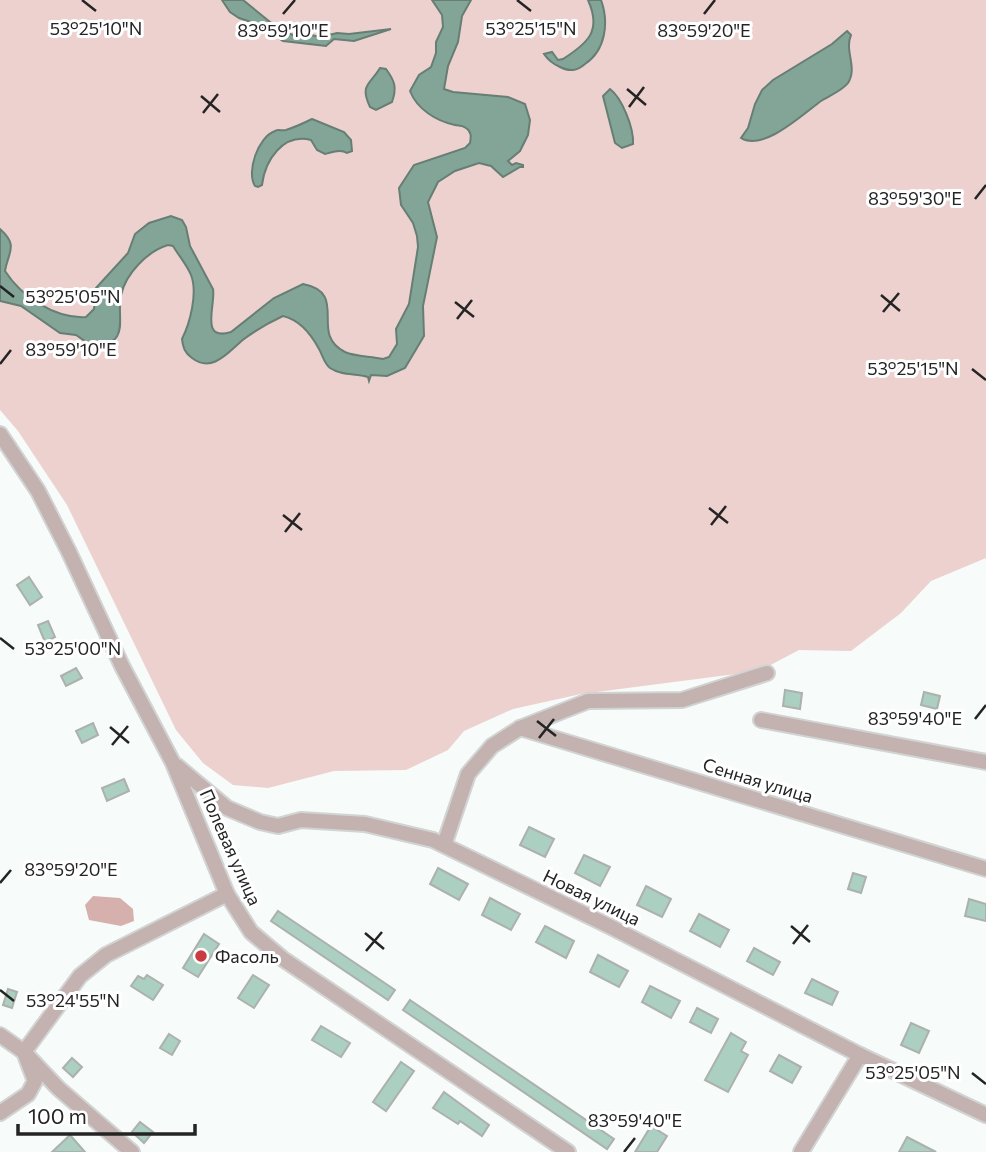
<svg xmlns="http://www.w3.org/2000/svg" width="986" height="1152" font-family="Commissioner,sans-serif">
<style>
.green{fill:#edd1cf}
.forest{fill:#d6b0ad}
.water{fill:#82a597;stroke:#667e74;stroke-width:2}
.building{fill:#abcfc1;stroke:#acb0ae;stroke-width:2}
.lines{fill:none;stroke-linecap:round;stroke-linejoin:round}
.minor-casing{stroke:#d1d4d3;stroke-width:18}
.minor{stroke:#c3b2b0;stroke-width:14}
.ticks{fill:none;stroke:#232423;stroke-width:2.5}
.poi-dot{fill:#cb3c41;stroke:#fff;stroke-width:2.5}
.labels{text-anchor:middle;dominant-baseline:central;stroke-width:6;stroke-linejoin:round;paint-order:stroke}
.street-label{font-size:18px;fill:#232423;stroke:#fff}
.poi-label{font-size:18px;fill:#232423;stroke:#fff;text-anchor:start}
.ticks-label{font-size:18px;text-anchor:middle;fill:#232423;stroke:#fff;stroke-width:6;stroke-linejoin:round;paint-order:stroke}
</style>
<rect width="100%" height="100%" fill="#f7fbfa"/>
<!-- green -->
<polygon class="green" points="0,0 986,0 986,558 931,581 901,613 851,651 799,650 759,671 581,694 513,709 464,731 448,750 406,770 334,771 268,788 233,785 203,763 176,730 67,505 18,431 0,410"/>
<!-- forest -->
<polygon class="forest" points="93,896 120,898 133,909 134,921 121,926 89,920 85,905"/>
<!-- water -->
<g class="water">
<polygon points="222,0 243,0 280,30 293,35 301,33 321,37 337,33 349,34 391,29 354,41 334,39 326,46 283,41 257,24 239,18 230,12"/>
<path d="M432,0H471L462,16L458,42L448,66L444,89L453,92L508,97L525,104L530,120L528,135L520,151L508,161L512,165L516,163L523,165V167H520L503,177L491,166L479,163L455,171L438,182L428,202L437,237L423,306L424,336L405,368L387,376L371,375L369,381L368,377C355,373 342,376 330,368C324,363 323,356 319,349C311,334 300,320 283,316C270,322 256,330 244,339C229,351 213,374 192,358C185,353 183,348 182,339C190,323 198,293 191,275C187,265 179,256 173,246L168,245C148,251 126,273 121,295C116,320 132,344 92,346L76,335L60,333L21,306L0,301V229C19,246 8,252 5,271C21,296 55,319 86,317L94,309L96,288L128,253L135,234L149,223L171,216L182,220L186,227L190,246L213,289C216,304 199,342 231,332L274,298L303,284C350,293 308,334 345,352C356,357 371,356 383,359L389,357L397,344L396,329L409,304L418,247L417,236L413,223L401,205L399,188L414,165L465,148L470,143C471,137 472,132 466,128C462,125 459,126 455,125C436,121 417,109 410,91L419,75L431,67L436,53V42L443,27L442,15Z"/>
<path d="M588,0H601C609,22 606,50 585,64C577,71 570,72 560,67C553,64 548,60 544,54L552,52L558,60L563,59C588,43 602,31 588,0Z"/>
<path d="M847,31L851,35C844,51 858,67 848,83C843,90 829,96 821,101C803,114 763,152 741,138L748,128L755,104L762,90L773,80L832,44Z"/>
<path d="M380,68L386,69C395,81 397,88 392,102L376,110L370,107C359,84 371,84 380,68Z"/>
<path d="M610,89C622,98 634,128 633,144L622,148L615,143L603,96Z"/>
<path d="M312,119L344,132L351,140L352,151L347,153C341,149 332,152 325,154L317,150L311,140C283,133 265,160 262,185L258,187L255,186C246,172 258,137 275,131C278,129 282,131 286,130C292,128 306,122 312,119Z"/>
</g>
<!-- building -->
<g class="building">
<polygon points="29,577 42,597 30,605 17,585"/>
<polygon points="48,621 55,637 45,642 38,625"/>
<polygon points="76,668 82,678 66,686 61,676"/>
<polygon points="785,690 802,693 800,709 783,706"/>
<polygon points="924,692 940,696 937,709 921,705"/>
<polygon points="93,723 98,735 82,743 76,731"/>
<polygon points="124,779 129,791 107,801 102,788"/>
<polygon points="529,827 554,839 545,857 520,845"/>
<polygon points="584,855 610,867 600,886 575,873"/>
<polygon points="438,868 468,884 459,900 430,884"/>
<polygon points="853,873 866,877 861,893 848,889"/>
<polygon points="646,886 671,899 662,917 637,905"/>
<polygon points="490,898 520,914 511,930 482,915"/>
<polygon points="969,899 986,904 986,921 965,916"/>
<polygon points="278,911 395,990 388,1000 271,921"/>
<polygon points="699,914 729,930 720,947 690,931"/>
<polygon points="545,926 574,941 566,958 536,942"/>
<polygon points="204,934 219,944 198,977 183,968"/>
<polygon points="754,948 780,962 773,975 747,961"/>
<polygon points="598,955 628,971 619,987 590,972"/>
<polygon points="147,975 163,985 153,1000 131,986 138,976 144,979"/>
<polygon points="253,975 269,985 254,1008 238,998"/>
<polygon points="812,979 838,992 832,1005 805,993"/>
<polygon points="650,986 680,1001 671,1018 642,1002"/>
<polygon points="8,989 17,992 12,1008 3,1005"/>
<polygon points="410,1000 614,1139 607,1149 403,1010"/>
<polygon points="697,1008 718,1019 711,1033 690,1022"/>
<polygon points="911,1023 929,1031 919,1053 901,1045"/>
<polygon points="321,1026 350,1043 341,1057 312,1040"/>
<polygon points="731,1033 746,1042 741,1051 748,1055 728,1092 705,1080"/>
<polygon points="169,1034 180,1041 172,1055 160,1048"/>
<polygon points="779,1055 801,1067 792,1083 770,1071"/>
<polygon points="72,1058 82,1067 73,1077 63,1068"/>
<polygon points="401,1062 414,1071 386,1111 373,1102"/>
<polygon points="444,1092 489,1125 482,1136 460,1121 458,1124 433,1108"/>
<polygon points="140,1122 153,1132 144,1143 132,1132"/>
<polygon points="651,1126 667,1136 657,1152 635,1152"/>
<polygon points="70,1135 85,1152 52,1152"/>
<polygon points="907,1137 936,1152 899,1152"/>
</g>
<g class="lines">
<!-- minor casing -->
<g class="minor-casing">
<g id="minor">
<polyline points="0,434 38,491 69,552 122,666 173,763 227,894 251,932 283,959 568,1152"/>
<polyline points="761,720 986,762"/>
<polyline points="520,728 986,869"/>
<polyline points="177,766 227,808 260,822 278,826 301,820 365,824 433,840 611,927 860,1055 986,1115"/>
<polyline points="444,845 468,774 492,746 520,728 588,701 682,700 767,673"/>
<polyline points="0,1035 24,1052 58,1088 132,1152"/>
<polyline points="0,1113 28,1094 35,1081 24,1052 80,976 106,955 227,894"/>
<polyline points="801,1152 860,1055"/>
</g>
</g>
<!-- minor -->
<use href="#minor" class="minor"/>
</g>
<!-- ticks -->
<path class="ticks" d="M82,0L96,11M517,0L531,11M283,14L295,0M704,14L715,0M627,89L646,105M201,96L220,112M629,107L644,87M203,113L218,94M975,199L986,185M0,286L14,297M881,295L900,311M455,302L474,317M883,312L899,293M457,319L472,300M0,364L11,350M972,369L986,380M709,508L728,523M283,515L302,530M711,525L726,506M285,532L300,513M0,638L14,649M975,719L986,705M537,721L556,736M110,727L129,743M539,738L554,719M112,745L128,726M0,883L11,870M791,926L810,942M365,933L384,949M793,944L808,925M366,951L382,932M0,990L14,1001M972,1073L986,1084M624,1152L635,1138"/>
<!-- markers -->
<circle class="poi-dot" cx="201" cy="956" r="7"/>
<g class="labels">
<!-- street labels -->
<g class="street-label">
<text transform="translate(758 780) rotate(17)">Сенная улица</text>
<text transform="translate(231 847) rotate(66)">Полевая улица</text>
<text transform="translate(592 897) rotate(26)">Новая улица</text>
</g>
<!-- poi labels -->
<g class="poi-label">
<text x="215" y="956">Фасоль</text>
</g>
</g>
<g class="ticks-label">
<text x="96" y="35">53°25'10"N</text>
<text x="531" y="35">53°25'15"N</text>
<text x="283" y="37">83°59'10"E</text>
<text x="704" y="37">83°59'20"E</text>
<text x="915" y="205">83°59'30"E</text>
<text x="73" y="303">53°25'05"N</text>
<text x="71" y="356">83°59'10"E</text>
<text x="913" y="375">53°25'15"N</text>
<text x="73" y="655">53°25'00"N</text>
<text x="915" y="725">83°59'40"E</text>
<text x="71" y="876">83°59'20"E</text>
<text x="73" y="1007">53°24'55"N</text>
<text x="913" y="1079">53°25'05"N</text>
<text x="635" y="1127">83°59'40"E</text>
</g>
<!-- scale -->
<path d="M18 1124v10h177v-10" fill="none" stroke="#232423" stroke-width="3.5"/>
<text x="28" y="1124" font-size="21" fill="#232423" stroke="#ffffff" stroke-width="5" paint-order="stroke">100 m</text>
</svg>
